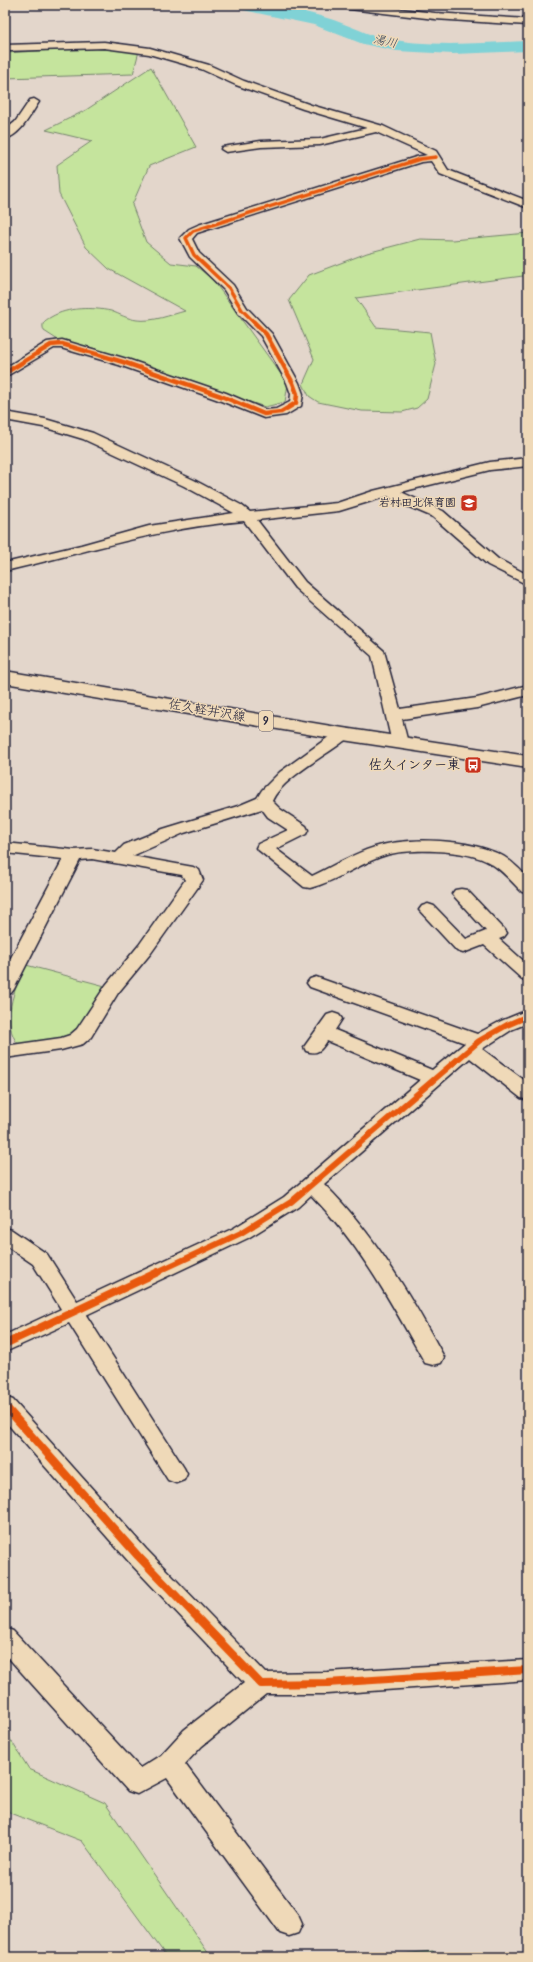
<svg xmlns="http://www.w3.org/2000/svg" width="533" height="1962" font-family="Mynerve,'Klee One',sans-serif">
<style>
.green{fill:#c5e49d;stroke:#74836c}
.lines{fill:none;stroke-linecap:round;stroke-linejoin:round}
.river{fill:#80d2d6;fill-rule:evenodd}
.minor-casing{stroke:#22223b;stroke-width:3}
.primary-casing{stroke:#22223b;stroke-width:3}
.minor{fill:#efd9b8;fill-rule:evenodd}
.primary{fill:#efd9b8;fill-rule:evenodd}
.cycleway-far3-casing{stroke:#efd9b8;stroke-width:5}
.cycleway-far2-casing{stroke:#efd9b8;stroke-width:6}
.cycleway-far1-casing{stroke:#efd9b8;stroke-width:8}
.cycleway-casing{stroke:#efd9b8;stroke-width:10}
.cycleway-far3{stroke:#e8590c;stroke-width:3.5}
.cycleway-far2{stroke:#e8590c;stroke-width:4.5}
.cycleway-far1{stroke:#e8590c;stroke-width:6}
.cycleway{stroke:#e8590c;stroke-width:8}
.labels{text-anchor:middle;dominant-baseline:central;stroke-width:3;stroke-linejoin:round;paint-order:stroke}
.far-poi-label{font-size:11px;font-weight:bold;fill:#22223b;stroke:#efd9b8;text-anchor:end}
.far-water-label{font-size:12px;font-style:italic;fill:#35455a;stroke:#efd9b8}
.shield{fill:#efd9b8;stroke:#605960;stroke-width:1}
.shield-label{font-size:12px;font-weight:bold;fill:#22223b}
.street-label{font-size:13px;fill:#22223b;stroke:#efd9b8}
.poi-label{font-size:13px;font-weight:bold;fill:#22223b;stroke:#efd9b8;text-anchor:end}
</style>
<rect width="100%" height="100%" fill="#e3d6cb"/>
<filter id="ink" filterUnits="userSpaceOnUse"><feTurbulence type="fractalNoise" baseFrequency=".025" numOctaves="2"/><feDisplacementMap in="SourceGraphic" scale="8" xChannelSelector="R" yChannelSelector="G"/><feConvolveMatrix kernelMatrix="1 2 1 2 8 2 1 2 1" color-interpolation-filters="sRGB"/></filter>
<g filter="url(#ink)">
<!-- green -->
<g class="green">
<polygon points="86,48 139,51 133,74 5,78 5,53"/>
<path d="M151,67L196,147L149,166L132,205L146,242L171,263L196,266L213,280L288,384L285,402L265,407L166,374L125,358L58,340L44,331C41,323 44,321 51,317C68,307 92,307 111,311C119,314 128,319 137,320C153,322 170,315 185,311L109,269L86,247L59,194L57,165L92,141L46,130L86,110Z"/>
<polygon points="528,233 528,277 523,276 356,298 376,327 430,332 436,364 427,399 417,408 402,412 362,411 318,402 309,396 303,384 314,359 289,300 309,275 367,253 420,239 452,240"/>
<path d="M26,965L109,987L79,1031L62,1040L19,1045C0,1024 14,988 26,965Z"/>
<polygon points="5,1731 29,1769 105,1803 211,1957 167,1957 82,1841 10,1813 5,1804"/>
<polygon points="433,1951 439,1957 368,1957"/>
</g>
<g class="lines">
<!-- river -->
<path class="river" d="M237,5C268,5 298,9 327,18C345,23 361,32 379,37C427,48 479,43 528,41V51L453,54L397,51L363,44L314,25L248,11L240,9Z"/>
<!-- minor casing -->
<g class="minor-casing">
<g id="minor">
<polygon points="336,5 366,5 435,13 528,19 528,25 435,19 341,8"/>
<polygon points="104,42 150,48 209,65 244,81 311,105 383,126 436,151 448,170 528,201 528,208 440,174 431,161 421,162 197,233 192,239 199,253 233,285 247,308 272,334 299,383 303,394 301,406 286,415 264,418 216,399 119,365 61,348 54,348 5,377 5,368 47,342 62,340 127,359 226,393 266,410 276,409 290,402 291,394 287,383 261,336 238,313 224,290 190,257 180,238 189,229 198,225 416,157 427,155 376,132 320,145 261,147 226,152 221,149 222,147 261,141 320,139 367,128 303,109 236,85 201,69 149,54 104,48 5,51 5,45"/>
<path d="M34,99L39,102C31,114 21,135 5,139V130L15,122L30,100Z"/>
<path d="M5,412L45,419L93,433L194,480L241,505L250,512L337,503L373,491L490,462L528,458V466L490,470L401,492L443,511L498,559L528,575V585L488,565L433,517L393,500L388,496L339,511L257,520L305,582L384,651L400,709L477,698L528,685V695L477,708L402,719L408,743L406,746L400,748L394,746L392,743L372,656L295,588L244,521C162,527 84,553 5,571V563L81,545L149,526L234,513L184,486L83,439L43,427L5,420Z"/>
<path d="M343,729L349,731L351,734L349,737C329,754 282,778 272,801L280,809L306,826L308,830L306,834L276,849L312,876C333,866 353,854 375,847C408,836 470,839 501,855C511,860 520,870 528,878V893L522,892C512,882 502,870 490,863C467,849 405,847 380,857C356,866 334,882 310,888L304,887L256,848L258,844L288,830L268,817L262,809L184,833L132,856L193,867L199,870L203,880L151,953L118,993L91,1037L83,1044L61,1050L5,1058V1046L61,1038L70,1035L77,1029L106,985L139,945L185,880L182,875L92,859L80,860L14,989L11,993L5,995V969L63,859L5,853V843L74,850L92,849L116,853L124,845L163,829L238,806L257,798L262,790L280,772L337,731Z"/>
<polygon points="461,889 467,890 504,929 507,933 504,937 499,939 528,965 528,981 522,979 484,945 463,953 457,951 419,910 422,906 428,904 434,906 466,939 486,931 452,894 455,890"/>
<path d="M316,977L477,1034L501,1021L528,1010V1023L513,1029L482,1049L528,1083V1100L521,1098L470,1058L324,1184C374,1233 411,1296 444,1357L441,1363L433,1365L425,1363C392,1304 360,1244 311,1195L298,1207L248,1238L86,1315L184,1468L187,1474L184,1480L176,1483L168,1480L69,1323L5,1352V1335L61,1309L33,1264L5,1245V1228L12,1230L47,1254L77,1301L234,1228L284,1197L420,1080L327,1041C321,1050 318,1055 306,1051L304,1047L327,1015L333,1013L339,1015L342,1019L335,1030L432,1070L465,1043L310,987L307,983L310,979Z"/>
<polygon points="5,1397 13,1400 146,1549 266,1673 327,1672 528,1660 528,1680 327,1694 266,1694 202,1746 185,1764 298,1915 302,1924 298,1933 289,1936 280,1933 167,1778 137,1794 128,1791 5,1654 5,1628 13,1631 140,1768 161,1755 184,1730 244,1683 130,1563 5,1421"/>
</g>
</g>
<!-- primary casing -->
<g class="primary-casing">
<polygon id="primary" points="5,671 343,728 528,756 528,768 343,740 5,683"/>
</g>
<!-- minor -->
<use href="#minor" class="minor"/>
<!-- primary -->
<use href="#primary" class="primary"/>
<!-- cycleway-far3 casing -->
<g class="cycleway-far3-casing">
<polyline id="cycleway-far3" points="255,323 242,310 229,288 194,255 186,238 193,231 420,159 436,157"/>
</g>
<!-- cycleway-far2 casing -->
<g class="cycleway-far2-casing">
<polyline id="cycleway-far2" points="5,373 51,345 62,344 123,362 221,396 264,414 281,412 296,403 297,394 293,383 266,334 254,322"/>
</g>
<!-- cycleway-far1 casing -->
<g class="cycleway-far1-casing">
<polyline id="cycleway-far1" points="155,1273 241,1233 291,1202 479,1041 507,1025 528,1016"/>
</g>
<!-- cycleway casing -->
<g class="cycleway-casing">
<g id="cycleway">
<polyline points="5,1344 158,1272"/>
<polyline points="5,1406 138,1556 261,1684 327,1683 528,1670"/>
</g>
</g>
<!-- cycleway-far3 -->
<use href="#cycleway-far3" class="cycleway-far3"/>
<!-- cycleway-far2 -->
<use href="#cycleway-far2" class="cycleway-far2"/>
<!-- cycleway-far1 -->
<use href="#cycleway-far1" class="cycleway-far1"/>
<!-- cycleway -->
<use href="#cycleway" class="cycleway"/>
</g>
</g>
<!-- icons -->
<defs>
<g id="school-square" transform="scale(0.9)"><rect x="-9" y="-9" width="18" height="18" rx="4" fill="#c8321e" stroke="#efd9b8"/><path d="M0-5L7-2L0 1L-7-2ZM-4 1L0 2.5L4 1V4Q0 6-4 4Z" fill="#fff"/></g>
<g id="bus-square" transform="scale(0.9)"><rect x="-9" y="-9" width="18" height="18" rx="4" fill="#c8321e" stroke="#efd9b8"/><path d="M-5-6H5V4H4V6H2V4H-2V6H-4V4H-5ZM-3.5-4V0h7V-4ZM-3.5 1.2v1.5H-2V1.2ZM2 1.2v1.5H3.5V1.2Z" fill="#fff"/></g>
</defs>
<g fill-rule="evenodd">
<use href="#school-square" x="469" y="503"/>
<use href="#bus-square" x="473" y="765"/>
</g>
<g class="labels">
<!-- far-poi labels -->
<g class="far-poi-label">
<text x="456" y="503">岩村田北保育園</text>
</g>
<!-- far-water labels -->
<g class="far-water-label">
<text transform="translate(385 42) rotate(12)">湯川</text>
</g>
<!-- shield labels -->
<rect class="shield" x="259" y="711" width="14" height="20" rx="3"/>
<g class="shield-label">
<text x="266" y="721">9</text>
</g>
<!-- street labels -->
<g class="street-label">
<text transform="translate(207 711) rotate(10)">佐久軽井沢線</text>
</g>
<!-- poi labels -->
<g class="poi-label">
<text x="460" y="765">佐久インター東</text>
</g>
</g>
<!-- margin -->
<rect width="533" height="1962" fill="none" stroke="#efd9b8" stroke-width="20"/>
<rect x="10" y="10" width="513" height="1942" fill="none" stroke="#22223b" stroke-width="1.5" filter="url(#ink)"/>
</svg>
